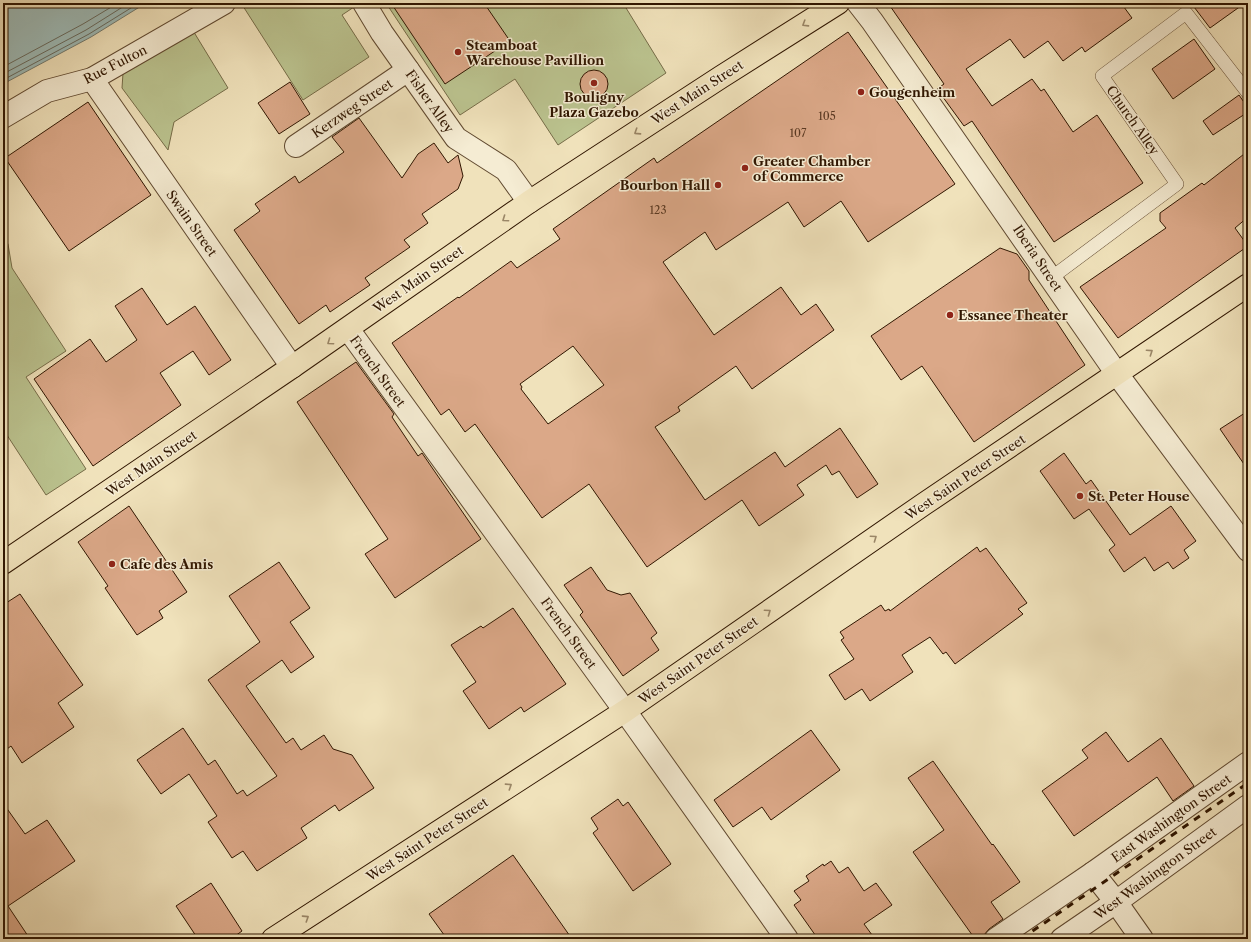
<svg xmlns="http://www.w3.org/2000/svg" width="1251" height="942" font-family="'Libre Caslon Text',serif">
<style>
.green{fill:#bbc38f;stroke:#766c48}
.water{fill:#9ebcb9;stroke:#727a6f}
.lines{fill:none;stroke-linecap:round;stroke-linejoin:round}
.shore{stroke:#67695d;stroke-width:1}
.building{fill:#dba888;stroke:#301601;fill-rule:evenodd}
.service-casing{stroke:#604930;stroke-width:14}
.minor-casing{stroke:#604930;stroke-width:24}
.tertiary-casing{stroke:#604930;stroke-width:24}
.primary-casing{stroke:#301601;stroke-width:24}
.service{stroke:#f5ecd3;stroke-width:13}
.minor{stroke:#f5ecd3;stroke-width:22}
.tertiary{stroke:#f5ecd3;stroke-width:22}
.primary{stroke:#f0e2bb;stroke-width:22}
.rail{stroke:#301601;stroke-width:3;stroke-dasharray:7 7;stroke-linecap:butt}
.oneway{stroke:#9a8667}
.poi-dot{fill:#8f2418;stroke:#f5ecd3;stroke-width:1.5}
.labels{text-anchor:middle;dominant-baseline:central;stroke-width:3;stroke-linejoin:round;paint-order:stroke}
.number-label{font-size:11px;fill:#5b3a23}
.poi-label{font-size:13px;font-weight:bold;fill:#301601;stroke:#f5ecd3;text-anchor:start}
.street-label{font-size:13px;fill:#301601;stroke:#f5ecd3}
</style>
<rect width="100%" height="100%" fill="#f0e2bb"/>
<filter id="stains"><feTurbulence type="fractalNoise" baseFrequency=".005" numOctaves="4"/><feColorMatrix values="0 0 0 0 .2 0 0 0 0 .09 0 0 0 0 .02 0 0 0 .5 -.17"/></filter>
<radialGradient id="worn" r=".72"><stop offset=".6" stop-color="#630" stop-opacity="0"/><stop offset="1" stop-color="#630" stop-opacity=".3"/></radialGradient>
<!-- green -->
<g class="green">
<polygon points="241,3 351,3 354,7 342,15 369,57 303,100"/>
<polygon points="386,3 623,3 666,73 558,145 515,79 460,115"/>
<polygon points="192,29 228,88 174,122 168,150 122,88 123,73"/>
<polygon points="3,237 8,244 12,268 66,351 26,377 86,469 46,495 3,429"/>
</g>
<!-- water -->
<polygon class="water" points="3,3 146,3 91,37 3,84"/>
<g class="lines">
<!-- shore -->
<g class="shore">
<polyline points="3,67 83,24 118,3"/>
<polyline points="3,74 86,30 129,3"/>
<polyline points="3,80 89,34 139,3"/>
</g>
</g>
<!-- building -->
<g class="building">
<polygon points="391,3 484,3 510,41 445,84"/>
<polygon points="888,3 1121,3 1132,18 1085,52 1082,47 1063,61 1048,41 1024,58 1010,39 966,69 992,106 1032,79 1041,91 1044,89 1073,132 1097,115 1143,183 1054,242 972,121 964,126 937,89 944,84"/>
<polygon points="1191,3 1245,3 1210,28"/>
<path d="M848,32L955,184L868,242L841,201L804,227L788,202L716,250L705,232L663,262L714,335L781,287L801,315L816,304L834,330L752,389L736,366L678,407L680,411L655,427L705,500L775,452L785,467L840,428L878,484L857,498L839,471L832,475L826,465L797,485L804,495L759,526L742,500L647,567L589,484L542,518L475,424L465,432L449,409L441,415L392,343L458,297L459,298L511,261L517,268L560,239L553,229L654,158L657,163ZM573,346L604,385L548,424L521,389L522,387L520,384Z"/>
<polygon points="1194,39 1215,69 1173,99 1152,69"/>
<circle cx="594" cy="84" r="14"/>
<polygon points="290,82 310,114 279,134 258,103"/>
<polygon points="1239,95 1248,108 1248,112 1213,135 1203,121"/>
<polygon points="88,102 151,195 69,251 5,158"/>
<polygon points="359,118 402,178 418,154 434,143 448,163 458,155 463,176 458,189 422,214 428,223 404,240 410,247 365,278 370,285 330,312 326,305 299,324 234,230 260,211 255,204 295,176 299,183 344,152 332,137"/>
<polygon points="1248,151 1248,217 1235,228 1248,246 1118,338 1080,287 1166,228 1160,221 1160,213 1202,183 1204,185"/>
<polygon points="1000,248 1017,254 1029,271 1029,280 1085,365 974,442 922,366 901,380 871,336"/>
<polygon points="142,288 167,325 195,306 231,360 209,375 193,351 160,373 181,405 93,466 34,379 90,339 106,362 137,340 115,306"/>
<polygon points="356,362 394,414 392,417 418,456 422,453 481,539 395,598 365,554 388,539 297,402"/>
<polygon points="1248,411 1248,470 1220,429"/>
<polygon points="1064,453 1086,484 1091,480 1130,535 1171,506 1196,541 1184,550 1189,558 1173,569 1168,562 1154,571 1145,557 1124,572 1109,550 1115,545 1089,509 1074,519 1040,471"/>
<polygon points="129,506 187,592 159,611 163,618 137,635 105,588 108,586 78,542"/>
<polygon points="977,547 980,552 986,548 1027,603 1018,609 1023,614 955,664 946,652 943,654 930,637 902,655 913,672 870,701 862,689 845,700 829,675 854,659 841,640 844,638 840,632 881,605 885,611 889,609 890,611"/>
<polygon points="279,562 310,608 290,622 314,657 291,673 282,660 246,686 286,743 293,738 301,750 324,735 333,749 352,755 374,788 339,811 335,805 301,828 307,838 257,871 243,851 232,858 208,822 217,816 189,774 161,794 137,760 183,728 208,765 215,760 237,794 243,790 247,796 277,776 208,680 260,642 229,596"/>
<polygon points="591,567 607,590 621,595 630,593 657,633 651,638 659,650 623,676 580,615 583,612 564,585"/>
<polygon points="20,594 83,685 58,703 74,727 22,763 11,746 3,752 3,605"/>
<polygon points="513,608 566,684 524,712 521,707 489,729 463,691 476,682 451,645 481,626 483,628"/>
<polygon points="811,730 840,770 771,820 762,807 733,827 714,800"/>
<polygon points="1106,732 1128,762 1161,738 1194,786 1173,801 1157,777 1074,836 1042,791 1088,758 1082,750"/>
<polygon points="933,761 992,845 993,844 1020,882 991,902 1003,919 989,929 984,935 979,939 975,939 913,852 944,830 908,778"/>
<polygon points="618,799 623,806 628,802 671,864 633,891 593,833 598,829 591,818"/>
<polygon points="3,803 25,834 47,820 75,861 8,906 30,939 3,939"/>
<polygon points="513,855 572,939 447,939 429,914"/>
<polygon points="831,861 839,873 848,867 864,891 876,883 892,905 864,924 875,939 818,939 794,905 801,900 794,891 809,881 806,876 823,864 824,866"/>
<polygon points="211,883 242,931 231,939 198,939 176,906"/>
</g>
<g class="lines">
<!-- service casing -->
<g class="service-casing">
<polyline id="service" points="1051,278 1177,184 1102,76 1186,13 1248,93"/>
</g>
<!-- minor casing -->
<g class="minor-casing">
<g id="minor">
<polyline points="364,3 382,33 456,138 506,170 529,202"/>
<polyline points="92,79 292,367"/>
<polyline points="3,117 47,91 92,79 224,3"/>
<polyline points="296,146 408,70"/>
<polyline points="348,329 625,711 787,939"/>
<polyline points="1093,873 1116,902 1142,939"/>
<polyline points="996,939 1093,873 1248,763"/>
<polyline points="1062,939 1116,902 1248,806"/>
</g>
</g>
<!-- tertiary casing -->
<g class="tertiary-casing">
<polyline id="tertiary" points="858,3 872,21 1117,374 1248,550"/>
</g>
<!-- primary casing -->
<g class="primary-casing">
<g id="primary">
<polyline points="3,563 292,367 529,202 721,77 838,3"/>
<polyline points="273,939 625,711 924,504 1248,285"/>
</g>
</g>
<!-- service -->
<use href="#service" class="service"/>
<!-- minor -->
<use href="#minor" class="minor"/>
<!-- tertiary -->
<use href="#tertiary" class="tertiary"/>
<!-- primary -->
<use href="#primary" class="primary"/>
<!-- rail -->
<polyline class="rail" points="1021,939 1248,783"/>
</g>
<!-- one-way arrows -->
<defs><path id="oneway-chevron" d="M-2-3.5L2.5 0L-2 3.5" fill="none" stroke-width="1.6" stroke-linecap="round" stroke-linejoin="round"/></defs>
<g class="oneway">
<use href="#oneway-chevron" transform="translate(805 24) rotate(148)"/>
<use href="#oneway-chevron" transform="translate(637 132) rotate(147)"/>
<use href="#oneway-chevron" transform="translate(505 219) rotate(145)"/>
<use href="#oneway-chevron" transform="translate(330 342) rotate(145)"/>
<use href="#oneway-chevron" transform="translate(1150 352) rotate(-34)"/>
<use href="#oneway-chevron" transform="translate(874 538) rotate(-35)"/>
<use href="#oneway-chevron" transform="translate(768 612) rotate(-35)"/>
<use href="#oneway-chevron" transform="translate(509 786) rotate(-33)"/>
<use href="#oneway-chevron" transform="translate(306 918) rotate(-33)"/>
</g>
<!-- markers -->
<g class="poi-dot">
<circle cx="458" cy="52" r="4"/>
<circle cx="594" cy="83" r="4"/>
<circle cx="861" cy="92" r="4"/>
<circle cx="745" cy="168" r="4"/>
<circle cx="718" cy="185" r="4"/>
<circle cx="950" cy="315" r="4"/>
<circle cx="1080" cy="496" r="4"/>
<circle cx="112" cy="564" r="4"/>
</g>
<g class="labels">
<!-- number labels -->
<g class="number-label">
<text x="827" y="116">105</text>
<text x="798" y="133">107</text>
<text x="658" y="210">123</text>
</g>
<!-- poi labels -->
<g class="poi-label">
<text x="466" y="45">Steamboat<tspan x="466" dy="15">Warehouse Pavillion</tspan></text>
<text x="869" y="92">Gougenheim</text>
<text x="594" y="97" text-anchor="middle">Bouligny<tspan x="594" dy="15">Plaza Gazebo</tspan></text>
<text x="753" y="161">Greater Chamber<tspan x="753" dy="15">of Commerce</tspan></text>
<text x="710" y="185" text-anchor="end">Bourbon Hall</text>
<text x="958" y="315">Essanee Theater</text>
<text x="1088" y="496">St. Peter House</text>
<text x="120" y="564">Cafe des Amis</text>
</g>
<!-- street labels -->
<g class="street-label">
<text transform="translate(115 64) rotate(-27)">Rue Fulton</text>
<text transform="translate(697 92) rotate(-33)">West Main Street</text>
<text transform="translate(430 101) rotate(55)">Fisher Alley</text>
<text transform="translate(352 108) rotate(-34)">Kerzweg Street</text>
<text transform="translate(1133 120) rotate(55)">Church Alley</text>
<text transform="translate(192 223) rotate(55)">Swain Street</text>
<text transform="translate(1038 258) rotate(56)">Iberia Street</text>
<text transform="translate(418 279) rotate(-35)">West Main Street</text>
<text transform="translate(378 371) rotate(54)">French Street</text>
<text transform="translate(151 463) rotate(-34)">West Main Street</text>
<text transform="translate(965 477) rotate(-34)">West Saint Peter Street</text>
<text transform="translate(569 633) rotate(54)">French Street</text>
<text transform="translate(698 660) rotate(-35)">West Saint Peter Street</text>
<text transform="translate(1171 818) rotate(-35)">East Washington Street</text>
<text transform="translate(427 839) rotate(-33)">West Saint Peter Street</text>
<text transform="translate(1155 873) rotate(-36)">West Washington Street</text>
</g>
</g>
<!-- margin -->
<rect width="1251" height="942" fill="none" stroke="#f0e2bb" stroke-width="16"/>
<rect x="4" y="4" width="1243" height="934" fill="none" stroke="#301601" stroke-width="2"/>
<rect x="8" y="8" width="1235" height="926" fill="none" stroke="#301601"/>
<rect width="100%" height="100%" filter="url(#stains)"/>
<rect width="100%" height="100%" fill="url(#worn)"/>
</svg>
